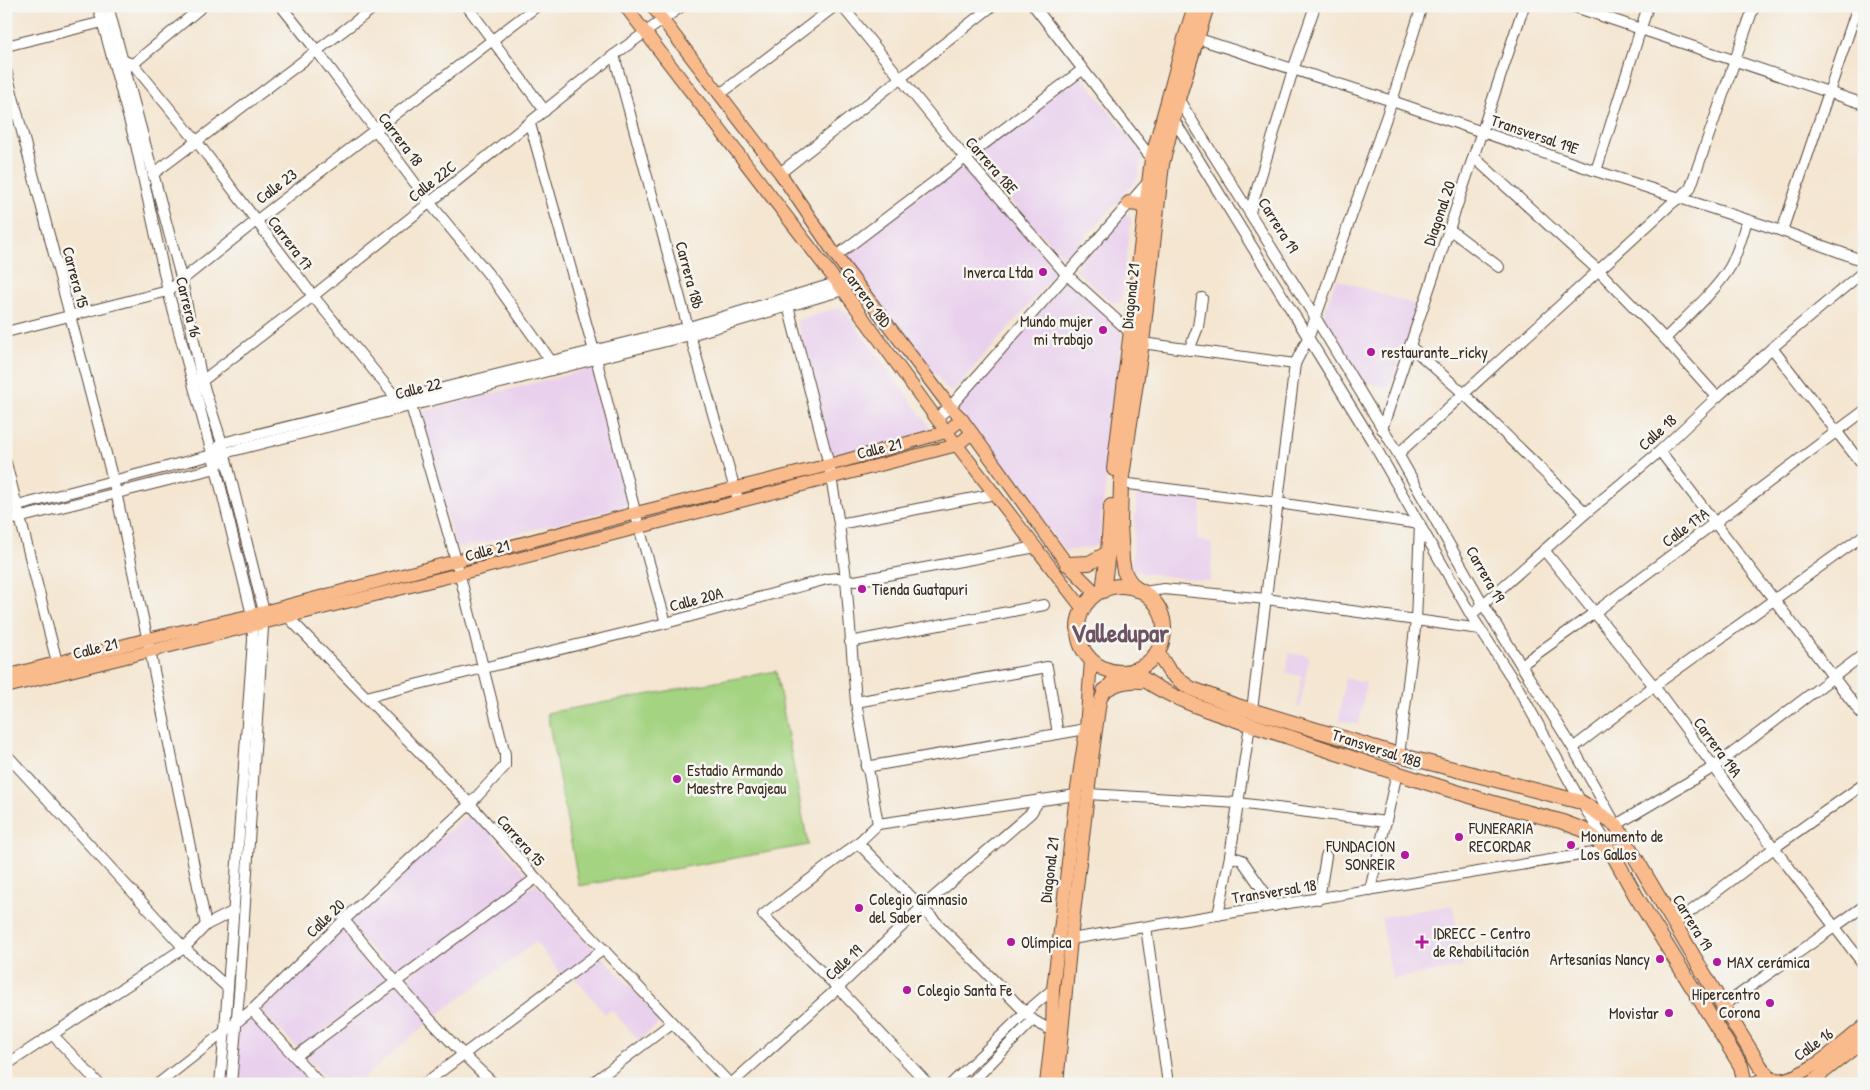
<svg xmlns="http://www.w3.org/2000/svg" width="1870" height="1090" font-family="'Patrick Hand',sans-serif">
<style>
.built{fill:#e9d1ed}
.green{fill:#a4d381;stroke:#707e50}
.lines{fill:none;stroke-linecap:round;stroke-linejoin:round}
.minor-casing{stroke:#574639;stroke-width:12}
.major-casing{stroke:#574639;stroke-width:14}
.highway-casing{stroke:#574639;stroke-width:16}
.minor{stroke:#fff;stroke-width:10}
.major{stroke:#fabb8c;stroke-width:12}
.highway{stroke:#fabb8c;stroke-width:14}
.poi-dot{fill:#b5179e;stroke:#f6f6f2;stroke-width:2}
.labels{text-anchor:middle;dominant-baseline:central;stroke-width:5;stroke-linejoin:round;paint-order:stroke}
.street-label{font-size:16px;fill:#3b2a1e;stroke:#f6f6f2}
.poi-label{font-size:16px;fill:#3b2a1e;stroke:#f6f6f2;text-anchor:start}
.town-label{font-size:26px;font-weight:bold;fill:#6e5462;stroke:#f6f6f2}
</style>
<rect width="100%" height="100%" fill="#f6f6f2"/>
<filter id="ink" filterUnits="userSpaceOnUse"><feTurbulence type="fractalNoise" baseFrequency=".02" numOctaves="2"/><feDisplacementMap in="SourceGraphic" scale="10" xChannelSelector="R" yChannelSelector="G"/><feConvolveMatrix kernelMatrix="1 2 1 2 8 2 1 2 1" color-interpolation-filters="sRGB"/></filter>
<filter id="wash" filterUnits="userSpaceOnUse"><feTurbulence type="fractalNoise" baseFrequency=".0096" numOctaves="4" result="noise"/><feDisplacementMap in="SourceGraphic" scale="20" xChannelSelector="R" yChannelSelector="G"/><feGaussianBlur stdDeviation="1.12" result="paint"/><feColorMatrix in="noise" values="0 0 0 0 0 0 0 0 0 0 0 0 0 0 0 0 0 1.4 0 .05"/><feComposite in="paint" operator="in"/></filter>
<g filter="url(#wash)">
<rect width="100%" height="100%" fill="#f4e6d1"/>
<!-- built -->
<g class="built">
<polygon points="1079,76 1085,80 1141,152 1142,159 1137,179 1133,184 1067,257 1063,258 975,162 972,157"/>
<polygon points="962,166 1056,269 1057,272 956,388 952,391 949,391 901,332 844,252"/>
<polygon points="1122,214 1129,215 1131,220 1121,302 1114,304 1074,269"/>
<polygon points="1336,279 1418,306 1390,389 1355,378 1321,322"/>
<polygon points="1065,281 1068,281 1123,327 1099,541 1098,545 1093,547 1065,551 958,410 959,404"/>
<polygon points="840,307 844,310 930,427 930,431 922,435 837,454 830,452 797,322 802,319"/>
<polygon points="589,369 595,374 627,499 626,506 461,548 455,546 422,420 424,413 428,410"/>
<polygon points="1137,491 1202,500 1197,540 1213,543 1210,581 1142,573 1132,568"/>
<polygon points="1289,653 1309,656 1300,708 1297,707 1302,676 1286,673"/>
<polygon points="1345,678 1366,683 1359,725 1339,720"/>
<polygon points="471,811 531,880 466,927 397,973 345,925"/>
<polygon points="536,883 597,952 563,977 536,942 437,1015 404,979"/>
<polygon points="1453,905 1463,967 1392,979 1381,917"/>
<polygon points="342,930 391,977 300,1050 256,1006 284,979"/>
<polygon points="602,957 660,1018 660,1022 657,1025 638,1040 612,1010 605,1014 575,978"/>
<polygon points="399,981 434,1017 357,1084 332,1084 305,1056"/>
<polygon points="251,1012 321,1084 234,1084 238,1024"/>
</g>
<!-- green -->
<polygon class="green" points="776,671 808,845 579,886 547,713"/>
</g>
<g filter="url(#ink)">
<g class="lines">
<!-- minor casing -->
<g class="minor-casing">
<g id="minor">
<polyline points="98,6 136,145 168,291 216,468 252,615 253,640 225,1029 220,1084"/>
<polyline points="108,6 182,281 202,381 222,443 264,612 239,994 231,1084"/>
<polyline points="281,6 317,51 429,202 494,281 551,361"/>
<polyline points="467,6 545,111"/>
<polyline points="842,6 966,159 1066,274 1142,343 1295,364"/>
<polyline points="1034,6 1152,159"/>
<polyline points="1572,6 1864,104"/>
<polyline points="1196,38 1392,101 1596,171 1782,231 1864,261"/>
<polyline points="6,46 107,21"/>
<polyline points="614,55 690,335 737,496"/>
<polyline points="124,61 133,64 197,142 313,296 397,399"/>
<polyline points="133,64 203,6"/>
<polyline points="6,70 116,492 150,651 206,925"/>
<polyline points="719,95 835,6"/>
<polyline points="1177,97 1315,317 1398,454 1483,604 1573,748 1616,825 1714,767 1864,654"/>
<polyline points="1171,115 1372,441 1471,615 1517,686 1581,802 1608,845"/>
<polyline points="530,124 596,358 639,527 666,623"/>
<polyline points="1474,155 1478,161 1599,271 1665,339 1717,397"/>
<polyline points="1596,171 1648,6"/>
<polyline points="780,173 992,6"/>
<polyline points="153,174 376,6"/>
<polyline points="1250,212 1293,70 1315,6"/>
<polyline points="1449,229 1499,267"/>
<polyline points="1782,231 1858,6"/>
<polyline points="836,256 1082,70"/>
<polyline points="788,306 829,465 839,524 846,579 856,702 878,824"/>
<polyline points="6,332 168,291 256,221 537,6"/>
<path d="M1665,339C1684,319 1716,291 1730,267C1738,253 1742,236 1747,220"/>
<polyline points="1410,346 1463,393 1586,513"/>
<polyline points="1772,348 1864,467"/>
<polyline points="1189,350 1198,327 1202,298"/>
<polyline points="202,381 313,296 614,55 682,6"/>
<polyline points="936,418 950,407 1149,181"/>
<polyline points="1382,429 1524,6"/>
<polyline points="1660,451 1864,717"/>
<polyline points="1398,454 1671,204 1690,189 1754,6"/>
<polyline points="6,463 59,670"/>
<polyline points="1121,483 1278,503 1420,524 1416,621 1399,755"/>
<polyline points="6,509 212,455 222,443 689,327 836,283"/>
<polyline points="6,521 216,468 224,453 690,335 843,290"/>
<polyline points="839,524 995,494"/>
<polyline points="1544,550 1654,686 1774,848 1864,965"/>
<polyline points="1143,592 1164,589 1266,599 1480,629"/>
<polyline points="1471,615 1586,513 1660,451 1717,397 1772,348 1864,271"/>
<polyline points="288,617 470,804 536,878 730,1084"/>
<polyline points="850,642 1044,605"/>
<polyline points="1521,665 1594,613 1864,411"/>
<polyline points="366,697 666,623 827,579 838,578 855,581 1036,547"/>
<polyline points="856,702 1047,667 1058,734"/>
<polyline points="1252,710 1295,364 1309,336 1392,101 1422,6"/>
<polyline points="1573,748 1654,686 1864,535"/>
<polyline points="6,754 184,948 228,988"/>
<polyline points="866,767 1086,729"/>
<polyline points="1088,794 1238,803 1386,822"/>
<polyline points="858,843 1033,1020 1052,1031"/>
<polyline points="1230,856 1242,860 1274,906"/>
<polyline points="1370,890 1397,773"/>
<polyline points="1319,899 1326,856"/>
<polyline points="1218,915 1230,856 1250,725"/>
<path d="M344,920C391,978 439,1033 494,1084"/>
<polyline points="1674,924 1774,848 1864,784"/>
<polyline points="1146,927 1168,1084"/>
<polyline points="1071,939 1629,847"/>
<polyline points="1723,1006 1864,906"/>
<polyline points="252,1010 320,1084"/>
<polyline points="53,1035 99,1084"/>
<polyline points="296,1056 536,878"/>
<polyline points="6,1065 184,948 206,925 234,911"/>
<polyline points="158,1084 252,1010 344,920 470,804 505,766 505,754 456,560 411,406"/>
<polyline points="424,1084 604,949"/>
<polyline points="591,1084 672,1023"/>
<polyline points="731,1084 838,988 922,907 1031,813 1040,799"/>
<polyline points="928,1084 838,988 763,915 858,843 878,824 1076,795"/>
<polyline points="951,1084 1026,1012 1053,989"/>
<polyline points="970,1084 1033,1020"/>
</g>
</g>
<!-- major casing -->
<g class="major-casing">
<g id="major">
<polyline points="625,6 843,290 936,418 1083,609"/>
<polyline points="652,6 780,173 836,256 950,407 962,419 1067,564 1097,594"/>
<polyline points="6,676 148,639 252,615 636,513 829,465 946,432 962,419"/>
<polyline points="6,687 459,574 957,445 972,433"/>
<path d="M1778,1080C1808,1077 1841,1044 1864,1026"/>
<polyline points="1046,1084 1052,1031 1053,989 1076,795 1086,729 1091,660"/>
<polyline points="1057,1084 1071,939 1093,752 1100,701 1104,691 1113,680 1124,672"/>
<polyline points="1809,1084 1864,1041"/>
</g>
</g>
<!-- highway casing -->
<g class="highway-casing">
<g id="highway">
<polyline points="1129,203 1138,204 1145,208"/>
<polyline points="1114,469 1152,159 1186,35 1195,6"/>
<polyline points="1067,564 1089,563 1108,553"/>
<circle cx="1121" cy="629" r="43"/>
<polyline points="1137,590 1128,579 1124,571 1122,560 1120,524 1121,483 1142,343 1162,164 1178,99 1207,6"/>
<polyline points="1103,591 1108,553 1111,506"/>
<polyline points="1157,652 1169,671 1179,680 1190,688 1234,705 1399,755 1581,802 1616,825 1723,1006 1760,1066 1770,1079"/>
<path d="M1133,670C1164,701 1247,723 1289,737C1378,767 1468,798 1560,821L1584,830L1611,851L1636,896L1741,1066L1745,1084"/>
<path d="M1104,691C1116,683 1126,680 1141,681"/>
<path d="M1754,1084C1765,1078 1774,1077 1785,1084"/>
</g>
</g>
<!-- minor -->
<use href="#minor" class="minor"/>
<!-- major -->
<use href="#major" class="major"/>
<!-- highway -->
<use href="#highway" class="highway"/>
</g>
</g>
<!-- markers -->
<g class="poi-dot">
<circle cx="1043" cy="272" r="5"/>
<circle cx="1103" cy="330" r="5"/>
<circle cx="1371" cy="352" r="5"/>
<circle cx="862" cy="589" r="5"/>
<circle cx="677" cy="779" r="5"/>
<circle cx="1459" cy="837" r="5"/>
<circle cx="1571" cy="845" r="5"/>
<circle cx="1405" cy="855" r="5"/>
<circle cx="859" cy="908" r="5"/>
<circle cx="1011" cy="942" r="5"/>
<path d="M1419.5 934.5h5v5h5v5h-5v5h-5v-5h-5v-5h5z"/>
<circle cx="1660" cy="959" r="5"/>
<circle cx="1717" cy="962" r="5"/>
<circle cx="907" cy="990" r="5"/>
<circle cx="1770" cy="1003" r="5"/>
<circle cx="1669" cy="1013" r="5"/>
</g>
<g class="labels">
<!-- street labels -->
<g class="street-label">
<text transform="translate(1535 134) rotate(19)">Transversal 19E</text>
<text transform="translate(401 139) rotate(53)">Carrera 18</text>
<text transform="translate(992 165) rotate(49)">Carrera 18E</text>
<text transform="translate(432 181) rotate(-38)">Calle 22C</text>
<text transform="translate(276 186) rotate(-37)">Calle 23</text>
<text transform="translate(1439 213) rotate(-71)">Diagonal 20</text>
<text transform="translate(1279 225) rotate(58)">Carrera 19</text>
<text transform="translate(291 243) rotate(53)">Carrera 17</text>
<text transform="translate(690 275) rotate(75)">Carrera 18b</text>
<text transform="translate(76 277) rotate(75)">Carrera 15</text>
<text transform="translate(1130 296) rotate(-84)">Diagonal 21</text>
<text transform="translate(867 297) rotate(53)">Carrera 18D</text>
<text transform="translate(189 307) rotate(76)">Carrera 16</text>
<text transform="translate(418 388) rotate(-14)">Calle 22</text>
<text transform="translate(1657 432) rotate(-42)">Calle 18</text>
<text transform="translate(879 448) rotate(-14)">Calle 21</text>
<text transform="translate(1685 527) rotate(-37)">Calle 17A</text>
<text transform="translate(487 550) rotate(-15)">Calle 21</text>
<text transform="translate(1486 574) rotate(60)">Carrera 19</text>
<text transform="translate(696 599) rotate(-15)">Calle 20A</text>
<text transform="translate(95 648) rotate(-14)">Calle 21</text>
<text transform="translate(1718 747) rotate(54)">Carrera 19A</text>
<text transform="translate(1377 748) rotate(18)">Transversal 18B</text>
<text transform="translate(521 840) rotate(48)">Carrera 15</text>
<text transform="translate(1049 870) rotate(-83)">Diagonal 21</text>
<text transform="translate(1274 891) rotate(-9)">Transversal 18</text>
<text transform="translate(325 918) rotate(-44)">Calle 20</text>
<text transform="translate(1693 922) rotate(59)">Carrera 19</text>
<text transform="translate(843 962) rotate(-43)">Calle 19</text>
<text transform="translate(1813 1044) rotate(-36)">Calle 16</text>
</g>
<!-- poi labels -->
<g class="poi-label">
<text x="1033" y="272" text-anchor="end">Inverca Ltda</text>
<text x="1093" y="321" text-anchor="end">Mundo mujer<tspan x="1093" dy="18">mi trabajo</tspan></text>
<text x="1381" y="352">restaurante_ricky</text>
<text x="872" y="589">Tienda Guatapuri</text>
<text x="687" y="770">Estadio Armando<tspan x="687" dy="18">Maestre Pavajeau</tspan></text>
<text x="1469" y="828">FUNERARIA<tspan x="1469" dy="18">RECORDAR</tspan></text>
<text x="1581" y="836">Monumento de<tspan x="1581" dy="18">Los Gallos</tspan></text>
<text x="1395" y="846" text-anchor="end">FUNDACION<tspan x="1395" dy="18">SONREIR</tspan></text>
<text x="869" y="899">Colegio Gimnasio<tspan x="869" dy="18">del Saber</tspan></text>
<text x="1433" y="933">IDRECC - Centro<tspan x="1433" dy="18">de Rehabilitación</tspan></text>
<text x="1021" y="942">Olímpica</text>
<text x="1650" y="959" text-anchor="end">Artesanías Nancy</text>
<text x="1727" y="962">MAX cerámica</text>
<text x="917" y="990">Colegio Santa Fe</text>
<text x="1760" y="994" text-anchor="end">Hipercentro<tspan x="1760" dy="18">Corona</tspan></text>
<text x="1659" y="1013" text-anchor="end">Movistar</text>
</g>
<!-- town labels -->
<g class="town-label">
<text x="1120" y="632">Valledupar</text>
</g>
</g>
<!-- margin -->
<rect width="1870" height="1090" fill="none" stroke="#f6f6f2" stroke-width="25"/>
</svg>
